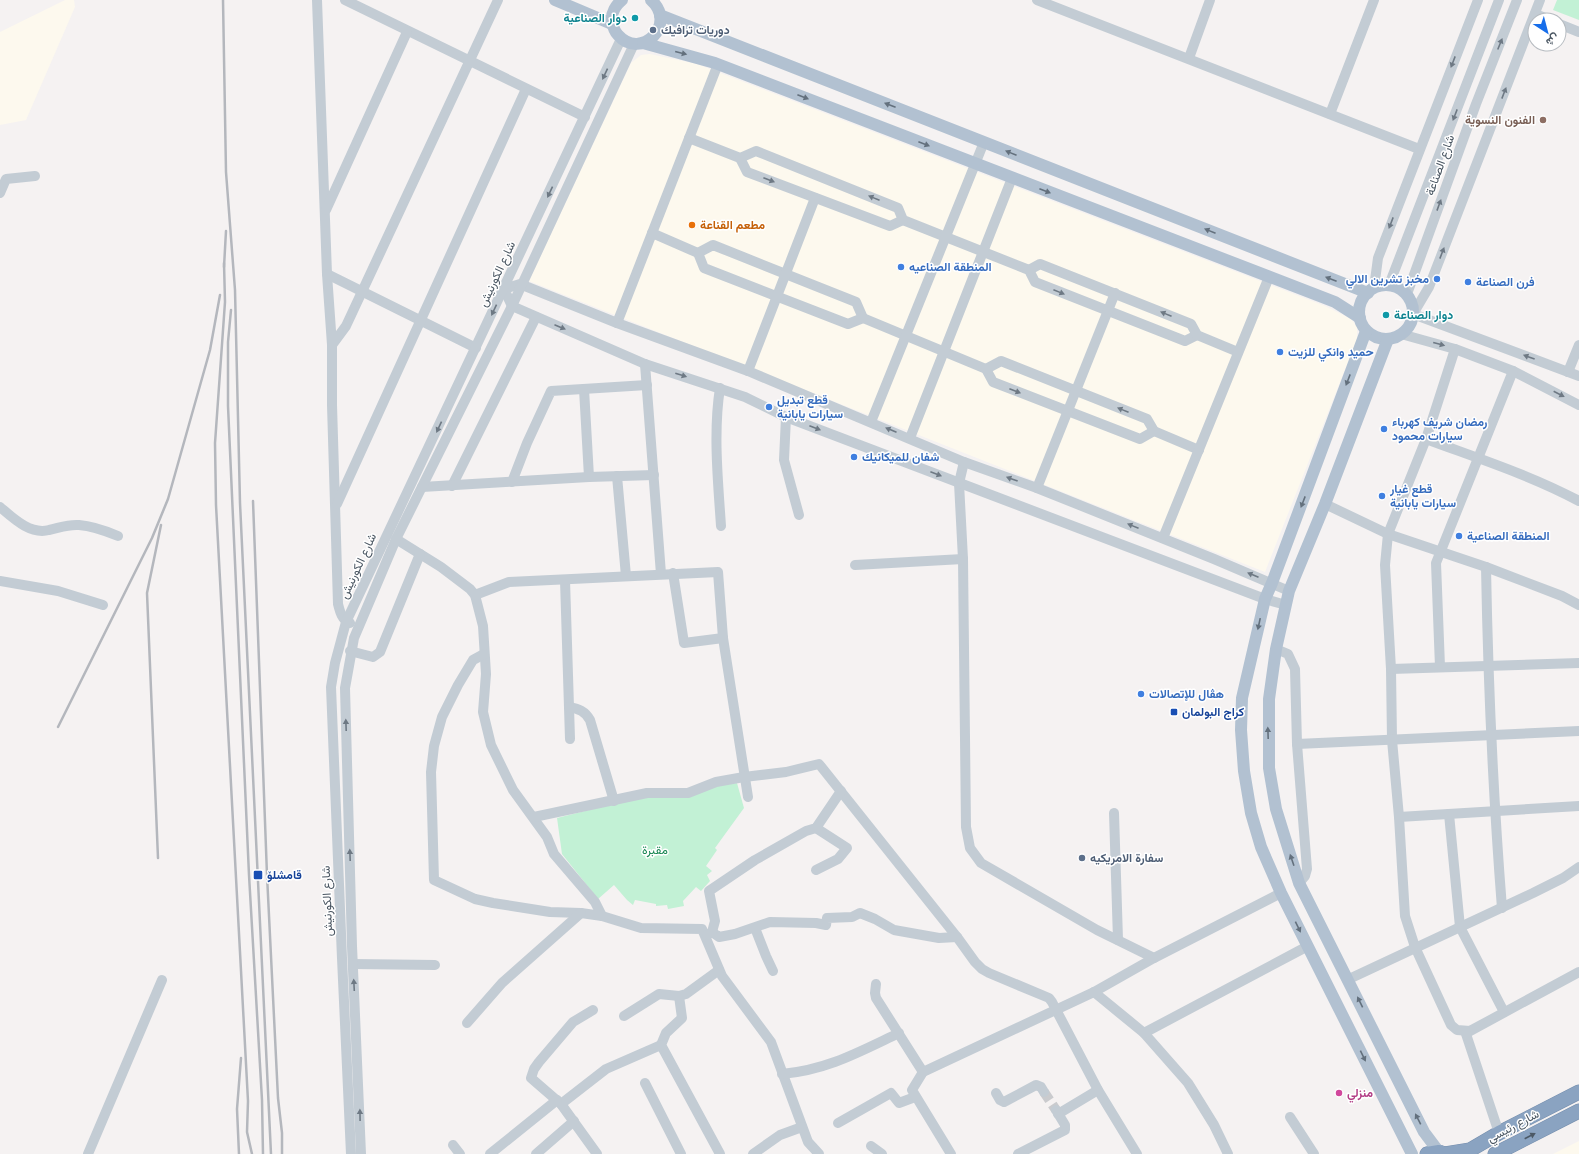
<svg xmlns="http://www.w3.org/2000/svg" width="1579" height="1154" font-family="'Space Grotesk',Vazirmatn,sans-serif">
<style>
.commercial{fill:#fdf9ee}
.green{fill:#c2f1d5}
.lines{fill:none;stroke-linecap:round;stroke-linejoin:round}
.minor-tunnel{stroke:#cacbce;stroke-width:10;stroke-dasharray:10 5;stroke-linecap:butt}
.highway-casing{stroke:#758ead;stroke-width:15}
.minor{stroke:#c3ccd4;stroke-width:10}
.major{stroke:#b2c1d1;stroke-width:12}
.highway{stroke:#8aa3c1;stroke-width:14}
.rail{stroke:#b4b7bd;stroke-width:2.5}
.oneway{fill:#6e7984}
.oneway2{fill:#63707d}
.oneway3{fill:#4c5966}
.culture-dot{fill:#0f9aa8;stroke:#fff;stroke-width:1.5}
.service-dot{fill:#5c6f8a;stroke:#fff;stroke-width:1.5}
.education-dot{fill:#8d6e63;stroke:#fff;stroke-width:1.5}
.food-dot{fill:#e8710a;stroke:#fff;stroke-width:1.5}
.shop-dot{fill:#3f7fe0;stroke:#fff;stroke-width:1.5}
.transit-dot{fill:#1a4fb4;stroke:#fff;stroke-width:1.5}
.hotel-dot{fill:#d1479c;stroke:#fff;stroke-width:1.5}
.labels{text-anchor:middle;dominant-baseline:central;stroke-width:3;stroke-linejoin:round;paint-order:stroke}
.culture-label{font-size:12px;font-weight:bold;fill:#0d838f;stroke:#fff;text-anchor:end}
.service-label{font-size:12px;font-weight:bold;fill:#4e5e75;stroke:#fff;text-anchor:start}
.education-label{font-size:12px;font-weight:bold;fill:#785e54;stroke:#fff;text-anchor:end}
.street-label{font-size:12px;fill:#495561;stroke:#fff}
.food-label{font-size:12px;font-weight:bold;fill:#c56008;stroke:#fff;text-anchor:start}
.shop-label{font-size:12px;font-weight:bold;fill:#366cbe;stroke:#fff;text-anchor:start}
.transit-label{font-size:12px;font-weight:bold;fill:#164399;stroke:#fff;text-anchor:start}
.park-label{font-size:12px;fill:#168651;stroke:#fff}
.hotel-label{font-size:12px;font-weight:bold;fill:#b23c85;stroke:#fff;text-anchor:start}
</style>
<rect width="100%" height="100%" fill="#f5f2f2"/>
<!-- commercial -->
<g class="commercial">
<polygon points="65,0 74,0 75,7 26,120 0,125 0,32"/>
<polygon points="650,54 697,64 1325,306 1351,319 1357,327 1357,339 1265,572 529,281 631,63 641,55"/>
<polygon points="1579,1141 1579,1154 1553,1154"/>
</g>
<!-- green -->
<g class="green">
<polygon points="1557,0 1579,0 1579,20 1553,10"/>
<polygon points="737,783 744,808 715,848 717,850 706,866 712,871 707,875 710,881 701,891 696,887 683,901 684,906 668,909 667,905 656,906 656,904 635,900 633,905 627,900 614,885 598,899 562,854 557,818 641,797"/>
</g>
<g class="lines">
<!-- minor-tunnel -->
<polyline class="minor-tunnel" points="1044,1092 1056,1110"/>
<!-- highway casing -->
<g class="highway-casing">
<g id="highway">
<polyline points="1427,1154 1439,1152 1445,1154 1470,1150 1499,1133 1579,1092"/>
<polyline points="1495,1154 1579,1111"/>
</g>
</g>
<!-- minor -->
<g class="minor">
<path d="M317,0L327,274L332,345V405L338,604C340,612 342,620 350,623"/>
<polyline points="345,0 585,117"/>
<polyline points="1037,0 1419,149"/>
<polyline points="1535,14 1550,20"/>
<polyline points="1559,24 1579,32"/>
<polyline points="1189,58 1210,0"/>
<polyline points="1330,114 1374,0"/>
<polyline points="689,138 740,158 756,151 898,208 903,220 1029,270 1035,282 1185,341 1197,335"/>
<polyline points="740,158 747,172 890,226 903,220"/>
<polyline points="0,193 6,179 35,176"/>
<polyline points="326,210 407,32"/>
<polyline points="652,233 698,253"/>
<polygon points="713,245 856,302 863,318 848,324 704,268 698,253"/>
<polyline points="1029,270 1040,264 1191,324 1197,335 1238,352"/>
<polyline points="327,274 476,348"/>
<polyline points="1389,285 1499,0"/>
<polyline points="1374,288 1378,258 1478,0"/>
<polyline points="1407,294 1476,104 1517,0"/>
<polyline points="1413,314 1429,287 1540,0"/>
<polyline points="1413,314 1579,376"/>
<polyline points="863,318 986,369 993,382 1140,439 1154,431"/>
<polyline points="617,323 718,64"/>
<polyline points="1401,334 1455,349 1513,371 1579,405"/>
<polyline points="332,345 346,326 498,0"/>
<polyline points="1455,349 1426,439 1388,534 1385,565 1391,669 1392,740 1399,817 1405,916 1415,947 1451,1025 1457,1030 1470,1031 1579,972"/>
<polyline points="645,364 661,574"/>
<polyline points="986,369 1001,361 1147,419 1154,431 1199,450"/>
<polyline points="748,371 815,198"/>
<polyline points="1568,372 1579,345"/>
<path d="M720,388C713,432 718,481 721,526"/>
<polyline points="584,389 589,477"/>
<polyline points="786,417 784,460 799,515"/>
<polyline points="871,422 984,142"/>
<polyline points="910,438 1012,178"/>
<path d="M1426,439C1477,458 1530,475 1579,501"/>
<polyline points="964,462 959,483 963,559 966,827 970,848 981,863 1097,930 1154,958"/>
<polyline points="617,476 626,576"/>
<polyline points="512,482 527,443 551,391 647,385"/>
<polyline points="452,486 536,317"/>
<polyline points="422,487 589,477 654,475"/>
<polyline points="1037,488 1115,293"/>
<polyline points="337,504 526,89"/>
<polyline points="1325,504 1388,534 1486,567 1562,596 1579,605"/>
<path d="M0,507C13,518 30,535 49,530C59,528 68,524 79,525C93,526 106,531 118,536"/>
<polyline points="1163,538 1269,277"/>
<polyline points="396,539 441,567 470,589 475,595 483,626 486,674 483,712 491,745 513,790 547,837 554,854 595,902 602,916"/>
<polyline points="855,565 963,559"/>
<path d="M1486,567C1488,681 1493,794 1502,908"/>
<polyline points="673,573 684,643 723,638"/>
<polyline points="565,580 570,739"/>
<polyline points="0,581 58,591 103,605"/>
<polyline points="475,595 509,582 718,572 723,638 748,797"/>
<polyline points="1286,605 1265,599 786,417 745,397 645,364 512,306 504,289 520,284 617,323 748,371 964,462 1037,488 1214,559 1289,591"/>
<polyline points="1276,649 1288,654 1295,669 1297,744 1307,869 1305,876 1299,883"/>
<polyline points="350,651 373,657 380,652 420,554"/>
<polyline points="484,654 473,660 458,685 442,717 434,746 431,772 434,880 475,899 493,903 550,912 581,913 602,916 641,928 702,929 722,976 771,1042 808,1142 819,1154"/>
<polyline points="1440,667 1436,563 1513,371"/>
<polyline points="1391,669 1579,663"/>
<path d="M569,707C579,709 585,711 590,720L614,801"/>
<polyline points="1297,744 1579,731"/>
<polyline points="1114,813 1118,940"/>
<polyline points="1449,814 1460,927 1504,1012"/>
<polyline points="534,817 647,793 688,793 716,782 744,777 786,772 819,764 957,937 975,962 982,969 989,973 1049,998 1052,1002 1098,1090 1137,1154"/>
<polyline points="1399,817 1579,806"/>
<polyline points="816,828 847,848 838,859 816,870"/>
<polyline points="755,928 766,956 773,971"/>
<polyline points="712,932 719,937 735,934 770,922 816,923 826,925 827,918 852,917 860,913 875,919 894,930 939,938 957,937"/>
<polyline points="707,935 712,932 715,921 709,891 755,860 806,831 816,828 841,791"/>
<polyline points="353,964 435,965"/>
<polyline points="1349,979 1533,893 1563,878 1579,867"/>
<polyline points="876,984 875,993 876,998 923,1072"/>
<polyline points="1094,992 1144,1033 1188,1083 1214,1125 1228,1154"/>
<polyline points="679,996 682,1018 666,1033 661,1045 720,1154"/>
<polyline points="593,1010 573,1022 539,1062 534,1069 531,1078 561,1104 597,1154"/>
<polyline points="624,1016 659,994 679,996 686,994 719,970"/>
<polyline points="467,1023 502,983 581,913"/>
<polyline points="1465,1031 1499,1133"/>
<polyline points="1144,1033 1308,946"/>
<path d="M782,1074C827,1070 859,1052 899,1033"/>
<polyline points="645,1083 681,1154"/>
<polyline points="996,1093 1000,1100 1004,1102 1036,1085 1041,1087 1044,1092"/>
<polyline points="561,1104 606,1069 661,1045"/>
<polyline points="1058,1114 1098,1090"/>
<polyline points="1290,1117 1314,1154"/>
<polyline points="838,1123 891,1093 899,1103 915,1097"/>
<polyline points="453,1145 460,1154"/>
<polyline points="871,1146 882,1154"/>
<polyline points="88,1154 162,980"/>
<polyline points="351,1154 342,958 331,687 335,663 346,622 621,39"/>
<polyline points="361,1154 352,946 345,688 354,638 396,539 512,306 634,44"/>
<polyline points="490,1154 557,1100"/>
<polyline points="536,1154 574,1121"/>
<polyline points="753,1154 780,1135 802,1127"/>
<polyline points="951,1154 912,1090 923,1072 1094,992 1154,958 1281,893"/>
<polyline points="1018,1154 1065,1130 1065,1125 1056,1110"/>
</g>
<!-- major -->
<g class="major">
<polyline points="555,0 612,24"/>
<path d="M622,0C616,5 611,13 612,21C613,27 615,32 618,35C641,61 678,24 651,0"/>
<polyline points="660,15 1368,293"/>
<polyline points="643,43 715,63 1335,302 1360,318"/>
<circle cx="1386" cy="312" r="27"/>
<polyline points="1366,331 1272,583 1265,599 1242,698 1241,730 1244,771 1251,813 1261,847 1281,893 1412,1154"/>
<polyline points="1388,339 1325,504 1289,591 1276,649 1269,699 1269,768 1276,809 1299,883 1424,1132 1439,1152"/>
</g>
<!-- highway -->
<use href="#highway" class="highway"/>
<!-- rail -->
<g class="rail">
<polyline points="223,0 226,172 235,290 240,503 271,1154"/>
<polyline points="224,263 225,302 215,443 216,505 248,1101 247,1132 252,1154"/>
<polyline points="224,267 226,231"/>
<polyline points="231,310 228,342 228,406 249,875 262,1100 263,1154"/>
<polyline points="253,501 267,875 278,1098 282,1133 282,1154"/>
<polyline points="58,727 152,538 168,499 210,350 220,295"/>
<polyline points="158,858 147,593 161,525"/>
<polyline points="239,1154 237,1109 241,1058"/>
</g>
</g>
<!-- one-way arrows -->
<defs><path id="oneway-solid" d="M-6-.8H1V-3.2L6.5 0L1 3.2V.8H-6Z"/></defs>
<g class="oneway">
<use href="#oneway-solid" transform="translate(1500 44) rotate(-68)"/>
<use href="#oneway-solid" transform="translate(1453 62) rotate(111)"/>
<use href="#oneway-solid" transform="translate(605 74) rotate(115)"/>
<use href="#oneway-solid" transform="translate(1504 93) rotate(-69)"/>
<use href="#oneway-solid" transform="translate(1455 115) rotate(111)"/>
<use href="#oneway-solid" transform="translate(769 180) rotate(21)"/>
<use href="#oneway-solid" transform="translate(550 192) rotate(115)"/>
<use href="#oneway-solid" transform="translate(874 198) rotate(-158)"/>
<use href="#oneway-solid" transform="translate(1439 205) rotate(-70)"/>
<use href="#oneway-solid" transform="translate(1391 223) rotate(111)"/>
<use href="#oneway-solid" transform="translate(1442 253) rotate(-69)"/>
<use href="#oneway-solid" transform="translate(1059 292) rotate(22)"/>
<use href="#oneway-solid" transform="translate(494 310) rotate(115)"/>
<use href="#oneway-solid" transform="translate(1166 314) rotate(-158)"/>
<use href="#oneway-solid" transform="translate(560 327) rotate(23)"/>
<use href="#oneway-solid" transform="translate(1439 344) rotate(15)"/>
<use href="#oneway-solid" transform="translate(1529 357) rotate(-160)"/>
<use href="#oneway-solid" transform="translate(681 375) rotate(18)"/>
<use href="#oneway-solid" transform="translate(1015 391) rotate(21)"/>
<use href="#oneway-solid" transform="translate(1559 394) rotate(27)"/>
<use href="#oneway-solid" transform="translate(1123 410) rotate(-158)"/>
<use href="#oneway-solid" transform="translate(439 427) rotate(115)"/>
<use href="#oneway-solid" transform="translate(815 428) rotate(21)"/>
<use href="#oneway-solid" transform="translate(891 430) rotate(-157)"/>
<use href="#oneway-solid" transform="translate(936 474) rotate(21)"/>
<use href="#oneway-solid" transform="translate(1012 479) rotate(-160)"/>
<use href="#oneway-solid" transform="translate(1133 526) rotate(-158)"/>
<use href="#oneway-solid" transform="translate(1253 575) rotate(-157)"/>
<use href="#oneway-solid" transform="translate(346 725) rotate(-92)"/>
<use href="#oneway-solid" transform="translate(350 855) rotate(-92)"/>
<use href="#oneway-solid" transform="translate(354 985) rotate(-93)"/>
<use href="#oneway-solid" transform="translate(360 1115) rotate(-91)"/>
</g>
<g class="oneway2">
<use href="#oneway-solid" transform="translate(681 53) rotate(14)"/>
<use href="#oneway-solid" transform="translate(803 97) rotate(21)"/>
<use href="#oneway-solid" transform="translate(890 105) rotate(-159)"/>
<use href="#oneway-solid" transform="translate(924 144) rotate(21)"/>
<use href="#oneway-solid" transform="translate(1011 153) rotate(-158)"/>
<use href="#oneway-solid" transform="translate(1045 191) rotate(21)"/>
<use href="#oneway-solid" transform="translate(1210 231) rotate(-158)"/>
<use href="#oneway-solid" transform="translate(1331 279) rotate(-159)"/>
<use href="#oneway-solid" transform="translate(1348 380) rotate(111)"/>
<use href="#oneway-solid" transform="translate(1303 502) rotate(111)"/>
<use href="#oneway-solid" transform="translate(1259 624) rotate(102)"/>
<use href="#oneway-solid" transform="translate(1268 733) rotate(-92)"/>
<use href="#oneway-solid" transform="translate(1292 860) rotate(-109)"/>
<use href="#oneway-solid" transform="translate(1298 927) rotate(64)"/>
<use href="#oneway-solid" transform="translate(1360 1002) rotate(-116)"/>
<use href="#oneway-solid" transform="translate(1363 1056) rotate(64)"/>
<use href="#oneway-solid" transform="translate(1418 1119) rotate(-117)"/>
</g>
<use class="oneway3" href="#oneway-solid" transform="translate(1530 1136) rotate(-27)"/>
<!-- markers -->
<g class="culture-dot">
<circle cx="635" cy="18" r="4"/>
<circle cx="1386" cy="315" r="4"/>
</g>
<g class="service-dot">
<circle cx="653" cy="30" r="4"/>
<circle cx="1082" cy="858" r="4"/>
</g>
<circle class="education-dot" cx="1543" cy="120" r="4"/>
<circle class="food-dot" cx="692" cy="225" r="4"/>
<g class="shop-dot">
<circle cx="901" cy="267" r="4"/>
<circle cx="1437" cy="279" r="4"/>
<circle cx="1468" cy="282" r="4"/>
<circle cx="1280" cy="352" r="4"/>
<circle cx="769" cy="407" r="4"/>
<circle cx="1384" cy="429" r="4"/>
<circle cx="854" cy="457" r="4"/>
<circle cx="1382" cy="496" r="4"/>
<circle cx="1459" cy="536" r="4"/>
<circle cx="1141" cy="694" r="4"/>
</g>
<g class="transit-dot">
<rect x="1170" y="708" width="8" height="8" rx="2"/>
<rect x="253" y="870" width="10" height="10" rx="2"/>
</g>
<circle class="hotel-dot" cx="1339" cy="1093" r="4"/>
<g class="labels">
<!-- culture labels -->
<g class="culture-label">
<text x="627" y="18">دوار الصناعية</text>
<text x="1394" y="315" text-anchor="start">دوار الصناعة</text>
</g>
<!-- service labels -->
<g class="service-label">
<text x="661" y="30">دوريات ترافيك</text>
<text x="1090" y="858">سفارة الامريكيه</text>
</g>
<!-- education labels -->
<g class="education-label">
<text x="1535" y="120">الفنون النسوية</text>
</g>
<!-- street labels -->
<g class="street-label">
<text transform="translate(1440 165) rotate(-70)">شارع الصناعة</text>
<text transform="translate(497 274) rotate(-65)">شارع الكورنيش</text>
<text transform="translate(358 566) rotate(-65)">شارع الكورنيش</text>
<text transform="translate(327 901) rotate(-92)">شارع الكورنيش</text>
<text transform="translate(1513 1126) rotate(-28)">شارع رئيسي</text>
</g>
<!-- food labels -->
<g class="food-label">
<text x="700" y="225">مطعم القناعة</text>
</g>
<!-- shop labels -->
<g class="shop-label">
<text x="909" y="267">المنطقة الصناعيه</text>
<text x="1429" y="279" text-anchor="end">مخبز تشرين الالي</text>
<text x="1476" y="282">فرن الصناعة</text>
<text x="1288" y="352">حميد وانكي للزيت</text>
<text x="777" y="400">قطع تبديل<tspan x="777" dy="14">سيارات يابانية</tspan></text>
<text x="1392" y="422">رمضان شريف كهرباء<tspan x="1392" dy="14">سيارات محمود</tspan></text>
<text x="862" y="457">شفان للميكانيك</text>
<text x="1390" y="489">قطع غيار<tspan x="1390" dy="14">سيارات يابانية</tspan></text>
<text x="1467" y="536">المنطقة الصناعية</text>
<text x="1149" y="694">هڤال للإتصالات</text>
</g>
<!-- transit labels -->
<g class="transit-label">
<text x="1182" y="712">كراج البولمان</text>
<text x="267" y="875">قامشلۆ</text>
</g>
<!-- park labels -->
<g class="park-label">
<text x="655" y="850">مقبرة</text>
</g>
<!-- hotel labels -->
<g class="hotel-label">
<text x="1347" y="1093">منزلي</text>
</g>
</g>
<!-- north arrow -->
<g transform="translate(1547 32) rotate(144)"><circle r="19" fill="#ffffff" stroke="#b6bbc0"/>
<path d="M0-3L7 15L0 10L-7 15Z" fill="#176eea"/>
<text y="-6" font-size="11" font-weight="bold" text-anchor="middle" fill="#495561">ش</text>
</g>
</svg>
